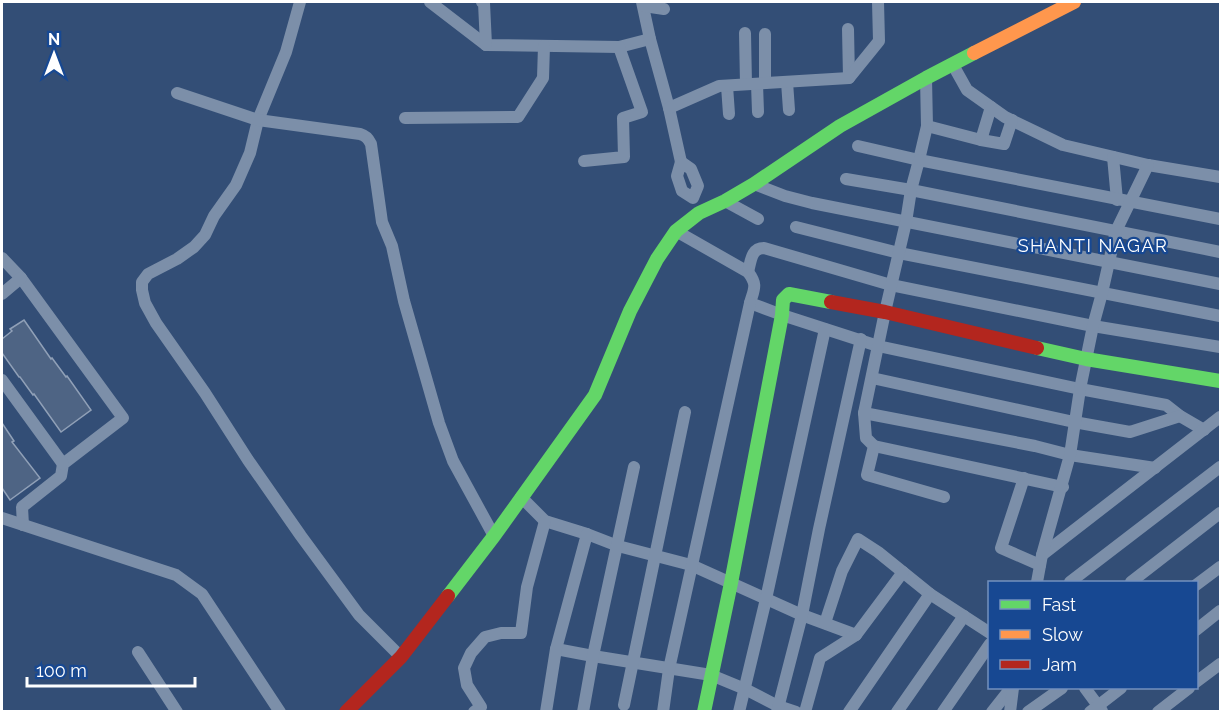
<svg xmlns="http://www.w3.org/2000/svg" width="1222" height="713" font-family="Raleway,sans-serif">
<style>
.building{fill:#4e6484;stroke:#90a0b7;stroke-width:1.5}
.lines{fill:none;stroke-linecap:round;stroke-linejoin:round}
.street{stroke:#7c8fa9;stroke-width:12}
.fast{stroke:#63d668;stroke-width:14}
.slow{stroke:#ff974d;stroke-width:14}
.jam{stroke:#b3261e;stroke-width:14}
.labels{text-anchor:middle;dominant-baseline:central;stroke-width:4.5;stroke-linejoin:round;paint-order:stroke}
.quarter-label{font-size:18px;letter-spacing:1.5px;fill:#fff;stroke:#174892}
</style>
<rect width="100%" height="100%" fill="#334e76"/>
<!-- building -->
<g class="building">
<polygon points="24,320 51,359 52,358 66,377 67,376 91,410 61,432 34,394 33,395 20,377 19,377 2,353 2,339 12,331 10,329"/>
<polygon points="2,423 14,441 12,442 40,478 10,500 2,488"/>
</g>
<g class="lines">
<!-- street -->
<g class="street">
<polyline points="300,2 286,52 258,120 250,153 236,185 214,216 205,235 194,247 177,259 148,274 142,282 142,290 145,303 156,323 205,393 248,460 301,536 359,615 401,657"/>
<polyline points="430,2 486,45 619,47 650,39"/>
<polyline points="482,2 484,3 486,45"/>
<polyline points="642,2 650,39 669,108 681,162"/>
<polyline points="644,6 664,9"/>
<polyline points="848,29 849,78"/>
<polyline points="745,33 746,84"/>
<polyline points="765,34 765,83"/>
<polyline points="953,65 967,90 1005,117 1063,145 1148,165 1220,177"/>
<polyline points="787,82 789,110"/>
<polyline points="757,84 758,112"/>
<polyline points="727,86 729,114"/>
<path d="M177,93L258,120L360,134C366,136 368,138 371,144L382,222L392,246L404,301L439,423L453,461L494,536"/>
<polyline points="669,108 719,86 849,78 879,41 878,2"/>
<polyline points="405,118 518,117 543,78 544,46"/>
<polyline points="927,126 981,140 1004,144 1012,120"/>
<polyline points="981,140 991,107"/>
<polyline points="858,146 919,160 927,126 926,78"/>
<polyline points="1113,157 1117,200"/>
<polyline points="584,161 624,157 623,118 642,112 619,47"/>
<polygon points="681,162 691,169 698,186 693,198 682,191 677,176"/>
<polyline points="846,179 911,190 1220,252"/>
<polyline points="754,184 785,196 812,203 1220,284"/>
<polyline points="725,201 758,219"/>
<polyline points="796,227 899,253 1220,316"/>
<path d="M676,231L748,272C758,285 754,289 750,303L782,315L878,346L1080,389L1166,405L1180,416L1204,430"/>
<polyline points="2,258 21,278 123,418 63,464 61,476 22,507 23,525"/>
<path d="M748,272C751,261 751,248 764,248L891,285L1093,326L1220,347"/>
<polyline points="2,294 21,278"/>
<polyline points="872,378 1074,422 1130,432 1180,416"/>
<polyline points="2,380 63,464"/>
<polyline points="864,413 1035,446 1070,455 1155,468"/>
<polyline points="874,446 1063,487"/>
<polyline points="1024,478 1001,548 1040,565"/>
<polyline points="521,497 545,521 587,534 618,546 691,565 802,615 856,635"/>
<polyline points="944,497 867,475 874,446 866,438 864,413 885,312 906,222 911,190 919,160 1220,219"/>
<polyline points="2,518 176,575 202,594 280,712"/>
<polyline points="1042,555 1220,417"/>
<polyline points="1037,582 1042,555 1070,455 1080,389 1093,326 1102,293 1116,231 1148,165"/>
<polyline points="1070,582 1220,467"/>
<polyline points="1131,582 1220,513"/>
<polyline points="1196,585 1220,567"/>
<polyline points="825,623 842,571 858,539 878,552 930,594 990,633"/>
<polyline points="1196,630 1220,611"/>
<polyline points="556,649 593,656 711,675 745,689 778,706 796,712"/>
<polyline points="138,652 177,712"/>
<polyline points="1196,682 1220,664"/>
<polyline points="1085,688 1102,711"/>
<polyline points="624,705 685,412"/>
<polyline points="474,712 481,707 467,685 464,668 471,653 485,637 501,633 521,633 527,587 545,521"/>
<polyline points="546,712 556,649 587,534"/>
<polyline points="583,712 593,656 634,467"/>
<polyline points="663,712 669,669 750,303"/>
<polyline points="739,712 766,599 825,329"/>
<polyline points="777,712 802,615 819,529 861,339"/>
<polyline points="805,712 820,658 856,635 903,572"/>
<polyline points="849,712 930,594"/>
<polyline points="897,712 964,616"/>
<polyline points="943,712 990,644"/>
<polyline points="992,712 1011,688"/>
<polyline points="1010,712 1013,688"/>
<polyline points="1028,712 1062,688"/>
<polyline points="1090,712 1121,688"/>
<polyline points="1158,712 1189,688"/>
</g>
<!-- fast -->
<g class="fast">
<polyline points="1037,348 1086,359 1220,381"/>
<polyline points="448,596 494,536 595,395 630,311 657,259 676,231 699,213 725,201 754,184 840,126 926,78 974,53"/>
<polyline points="704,712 731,583 782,315 783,300 789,294 831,302"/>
</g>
<!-- slow -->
<polyline class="slow" points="974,53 1074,2"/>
<!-- jam -->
<g class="jam">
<polyline points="831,302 885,312 1037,348"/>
<polyline points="346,712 401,657 448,596"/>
</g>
</g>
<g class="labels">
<!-- quarter labels -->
<g class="quarter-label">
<text x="1093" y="245">SHANTI NAGAR</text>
</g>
</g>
<!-- border -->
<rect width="1222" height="713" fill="none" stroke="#ffffff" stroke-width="6"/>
<!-- legend -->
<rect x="988" y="581" width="210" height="108" fill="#174892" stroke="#7491be" stroke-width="1.5"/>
<rect x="1000" y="600" width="30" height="9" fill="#63d668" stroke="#7491be" stroke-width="1.5"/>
<text x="1042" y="611" font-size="18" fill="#ffffff">Fast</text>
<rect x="1000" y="630" width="30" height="9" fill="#ff974d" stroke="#7491be" stroke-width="1.5"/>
<text x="1042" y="641" font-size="18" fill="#ffffff">Slow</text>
<rect x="1000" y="660" width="30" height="9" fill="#b3261e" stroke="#7491be" stroke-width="1.5"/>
<text x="1042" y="671" font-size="18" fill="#ffffff">Jam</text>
<!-- north arrow -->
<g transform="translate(54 54)" stroke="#174892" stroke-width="4.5" paint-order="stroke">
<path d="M0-4.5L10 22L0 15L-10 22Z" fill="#ffffff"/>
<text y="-9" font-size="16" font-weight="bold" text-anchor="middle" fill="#ffffff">N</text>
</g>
<!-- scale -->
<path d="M27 677v9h168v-9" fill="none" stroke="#ffffff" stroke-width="3"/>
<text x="36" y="677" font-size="18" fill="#ffffff" stroke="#174892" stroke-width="4.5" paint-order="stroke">100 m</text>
</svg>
